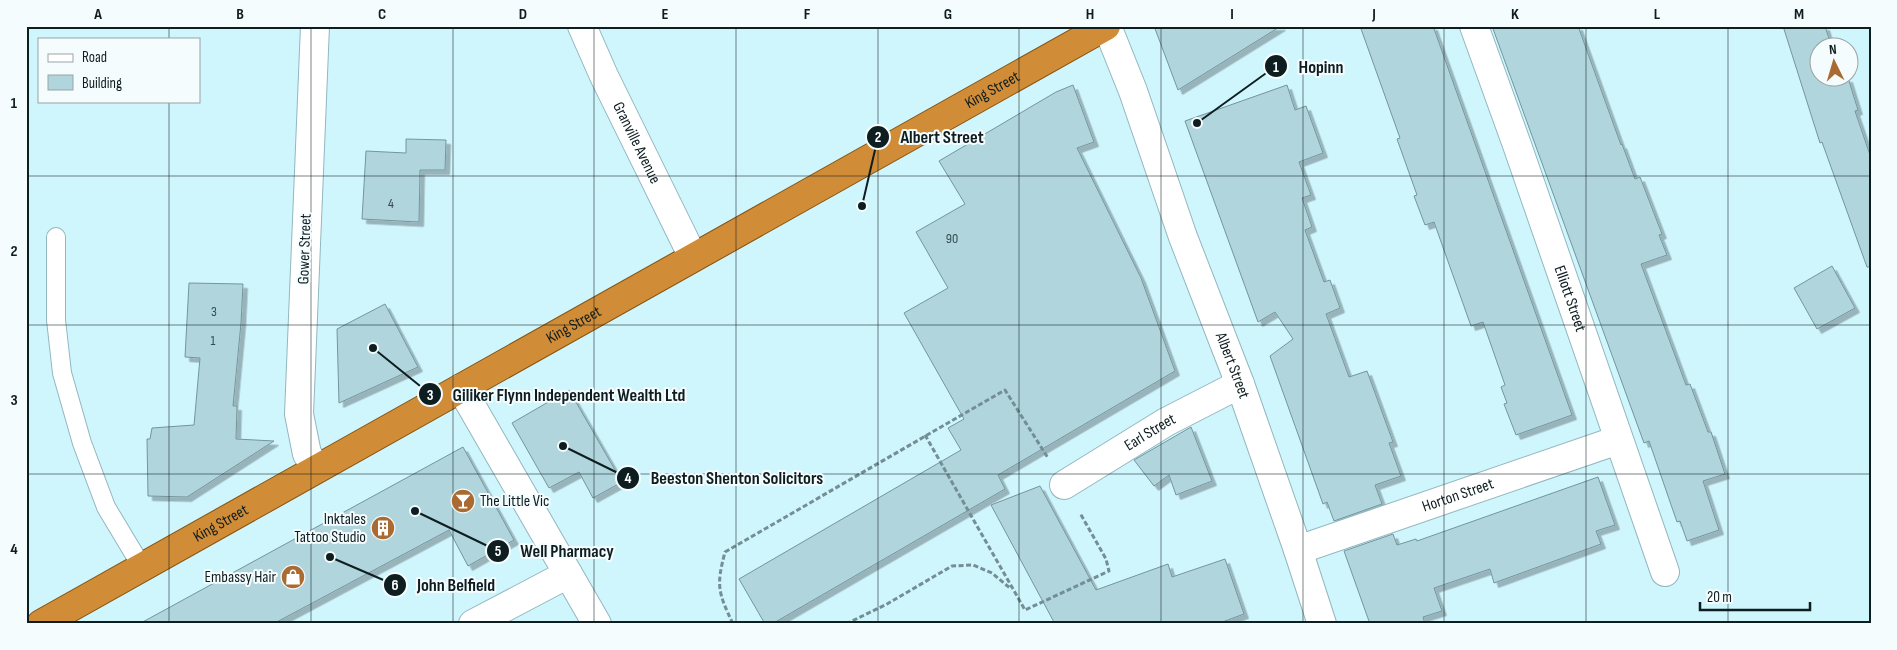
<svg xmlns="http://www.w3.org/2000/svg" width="1897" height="650" font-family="'Sofia Sans Condensed',sans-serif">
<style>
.building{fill:#b0d5dd;stroke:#73969d;filter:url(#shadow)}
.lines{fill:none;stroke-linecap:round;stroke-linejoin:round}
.service-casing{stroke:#93b7bf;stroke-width:20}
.minor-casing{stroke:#93b7bf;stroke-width:30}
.tertiary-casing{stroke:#93b7bf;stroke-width:30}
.trunk-casing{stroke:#85520e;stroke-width:30}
.path{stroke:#738e94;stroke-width:3;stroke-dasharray:5 2.5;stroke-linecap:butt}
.service{stroke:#fff;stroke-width:18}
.minor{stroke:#fff;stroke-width:28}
.tertiary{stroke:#fff;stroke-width:28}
.trunk{stroke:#d08c36;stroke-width:28}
.grid{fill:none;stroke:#0e1d20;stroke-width:1;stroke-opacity:0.55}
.labels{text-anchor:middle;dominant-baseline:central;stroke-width:4;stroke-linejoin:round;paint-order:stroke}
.number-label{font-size:14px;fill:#364b4f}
.street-label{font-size:16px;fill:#0e1d20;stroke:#f5fcfe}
.poi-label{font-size:16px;fill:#0e1d20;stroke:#f5fcfe;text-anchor:end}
.leader{fill:none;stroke:#0e1d20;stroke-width:2}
.callout-dot{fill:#0e1d20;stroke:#f5fcfe;stroke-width:2}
.mark-label{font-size:15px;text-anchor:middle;font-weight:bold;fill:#fff}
.callout-label{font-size:18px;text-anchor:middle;font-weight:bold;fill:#0e1d20;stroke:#f5fcfe;stroke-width:4;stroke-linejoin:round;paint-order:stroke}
.neatline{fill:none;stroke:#0e1d20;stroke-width:2}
.grid-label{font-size:16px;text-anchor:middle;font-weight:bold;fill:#0e1d20}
</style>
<defs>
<filter id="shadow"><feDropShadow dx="4.5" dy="4.5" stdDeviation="0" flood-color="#0004"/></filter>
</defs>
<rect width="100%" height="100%" fill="#cff5fd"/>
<!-- building -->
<g class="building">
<polygon points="1154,26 1281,26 1178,90"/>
<polygon points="1360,26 1433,26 1572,415 1516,435 1504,404 1507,403 1501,387 1505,385 1483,322 1471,326 1434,222 1425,225 1414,196 1417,195 1397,139 1400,138"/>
<polygon points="1492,26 1578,26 1621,145 1622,144 1635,179 1640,177 1662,234 1659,235 1667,255 1641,264 1686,385 1690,384 1708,432 1711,432 1725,474 1703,481 1719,530 1687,541 1680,521 1677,522 1649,441 1644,443"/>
<polygon points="1783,26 1825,26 1832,48 1820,48 1820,78 1848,78 1858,110 1855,111 1871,158 1871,267 1867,267 1822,142 1820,143"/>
<polygon points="1073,85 1094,142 1077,148 1141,278 1175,371 998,475 1005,489 772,624 765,624 739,579 961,450 948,428 964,419 904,313 948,288 916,232 965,204 939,161 1056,92"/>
<polygon points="1287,85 1295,110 1306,106 1323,153 1299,162 1311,195 1302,198 1312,227 1305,230 1324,282 1330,280 1340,308 1326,314 1349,377 1367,371 1393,442 1389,443 1401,476 1375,485 1382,504 1334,521 1327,502 1323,504 1270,356 1293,339 1275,312 1258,322 1185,121"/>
<polygon points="406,139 446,140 445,170 420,170 419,222 362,219 366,151 406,153"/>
<polygon points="1832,266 1855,308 1817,329 1794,288"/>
<polygon points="189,283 243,284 241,323 233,406 237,406 236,439 274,441 187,497 148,496 147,439 150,439 152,428 194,425 200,358 185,357"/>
<polygon points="385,304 418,367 339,403 337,329"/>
<polygon points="569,390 622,482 593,498 579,472 549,488 512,423"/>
<polygon points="1191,427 1212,481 1176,495 1169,475 1154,486 1134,460"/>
<polygon points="463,447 514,540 468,566 449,530 273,624 139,624"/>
<polygon points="1598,477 1615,525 1596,531 1601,544 1494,583 1490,569 1434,588 1442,611 1423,617 1425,624 1370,624 1344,551 1393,534 1397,545 1416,539 1417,541"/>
<polygon points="1040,486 1096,590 1168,564 1172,577 1225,559 1244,614 1217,624 1055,624 991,505"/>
</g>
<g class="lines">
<!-- service casing -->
<g class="service-casing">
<polyline id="service" points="56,237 56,320 62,373 82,443 106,507 142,567"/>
</g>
<!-- minor casing -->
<g class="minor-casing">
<g id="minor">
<polyline points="315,26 299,414 307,454 317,468"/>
<path id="s1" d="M582,26L604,76L693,257"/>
<path id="s2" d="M1474,26L1517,145L1665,572"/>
<polyline points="461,388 597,624"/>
<path id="s3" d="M1064,485L1166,422L1240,384"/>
<path id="s4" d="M1298,550L1618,440"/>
<polyline points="473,624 568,574"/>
</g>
</g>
<!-- tertiary casing -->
<g class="tertiary-casing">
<g id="tertiary">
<path id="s5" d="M1107,26L1133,91L1183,237L1240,384L1298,550L1322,624"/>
</g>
</g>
<!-- trunk casing -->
<g class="trunk-casing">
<g id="trunk">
<path id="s6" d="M41,624L1106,26"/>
</g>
</g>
<!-- path -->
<g class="path">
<polyline points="925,435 1025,610 1109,571 1106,559 1080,513"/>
<path d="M733,624C718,592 716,586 725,552L1005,390L1048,458"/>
<polyline points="846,624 887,604 952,566 973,565 992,573 1011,589"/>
</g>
<!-- service -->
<use href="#service" class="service"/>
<!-- minor -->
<use href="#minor" class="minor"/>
<!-- tertiary -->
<use href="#tertiary" class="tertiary"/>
<!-- trunk -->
<use href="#trunk" class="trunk"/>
</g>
<!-- grid -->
<path class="grid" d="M169,26V39M311,26V624M453,26V624M594,26V624M736,26V624M878,26V624M1019,26V624M1161,26V624M1303,26V624M1444,26V624M1586,26V624M1728,26V624M169,101V624M26,176H1871M26,325H1871M26,474H1871"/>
<!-- icons -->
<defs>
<g id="bar-disc" transform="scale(1.25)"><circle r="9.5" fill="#a96b31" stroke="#f5fcfe"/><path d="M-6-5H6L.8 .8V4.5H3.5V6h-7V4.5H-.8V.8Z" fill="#fff"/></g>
<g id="building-disc" transform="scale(1.25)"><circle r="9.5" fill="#a96b31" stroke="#f5fcfe"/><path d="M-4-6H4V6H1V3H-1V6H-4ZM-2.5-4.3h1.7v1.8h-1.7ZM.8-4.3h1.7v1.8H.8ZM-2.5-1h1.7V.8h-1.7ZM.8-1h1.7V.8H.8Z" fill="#fff"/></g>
<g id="shop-disc" transform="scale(1.25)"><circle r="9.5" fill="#a96b31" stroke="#f5fcfe"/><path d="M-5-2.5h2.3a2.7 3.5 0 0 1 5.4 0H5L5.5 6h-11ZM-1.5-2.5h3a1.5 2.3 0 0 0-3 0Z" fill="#fff"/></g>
</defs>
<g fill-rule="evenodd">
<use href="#bar-disc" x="463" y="501"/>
<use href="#building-disc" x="383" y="528"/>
<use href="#shop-disc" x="293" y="577"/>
</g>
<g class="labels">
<!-- number labels -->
<g class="number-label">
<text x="391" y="203">4</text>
<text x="952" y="238">90</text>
<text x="214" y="311">3</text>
<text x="213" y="340">1</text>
</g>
<!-- street labels -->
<g class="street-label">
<text stroke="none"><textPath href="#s6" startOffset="1091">King Street</textPath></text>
<text stroke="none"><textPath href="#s1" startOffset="129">Granville Avenue</textPath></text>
<text transform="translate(305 249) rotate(-88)">Gower Street</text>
<text stroke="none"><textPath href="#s2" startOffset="289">Elliott Street</textPath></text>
<text stroke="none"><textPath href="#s6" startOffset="611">King Street</textPath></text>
<text stroke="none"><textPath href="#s5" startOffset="362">Albert Street</textPath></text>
<text stroke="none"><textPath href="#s3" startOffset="101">Earl Street</textPath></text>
<text stroke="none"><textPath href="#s4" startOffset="169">Horton Street</textPath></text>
<text stroke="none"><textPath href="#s6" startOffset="206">King Street</textPath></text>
</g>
<!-- poi labels -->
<g class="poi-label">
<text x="480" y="501" text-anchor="start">The Little Vic</text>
<text x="366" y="519">Inktales<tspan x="366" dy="18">Tattoo Studio</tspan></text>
<text x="276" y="577">Embassy Hair</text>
</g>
</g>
<!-- callouts -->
<path class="leader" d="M1197 123L1276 66M862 206L878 137M373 348L430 394M563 446L628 478M415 511L498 551M330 557L395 585"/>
<g class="callout-dot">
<circle cx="1197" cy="123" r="5"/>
<circle cx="862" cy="206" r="5"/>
<circle cx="373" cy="348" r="5"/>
<circle cx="563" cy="446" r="5"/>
<circle cx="415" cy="511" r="5"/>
<circle cx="330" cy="557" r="5"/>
<circle cx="1276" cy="66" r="12"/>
<circle cx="878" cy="137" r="12"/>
<circle cx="430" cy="394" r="12"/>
<circle cx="628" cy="478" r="12"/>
<circle cx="498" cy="551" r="12"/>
<circle cx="395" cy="585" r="12"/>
</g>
<g class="mark-label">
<text x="1276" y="72">1</text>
<text x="878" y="142">2</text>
<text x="430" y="400">3</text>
<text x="628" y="483">4</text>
<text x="498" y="556">5</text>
<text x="395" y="590">6</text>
</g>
<g class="callout-label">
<text x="1321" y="73">Hopinn</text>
<text x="942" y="143">Albert Street</text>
<text x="569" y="401">Giliker Flynn Independent Wealth Ltd</text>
<text x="737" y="484">Beeston Shenton Solicitors</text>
<text x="567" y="557">Well Pharmacy</text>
<text x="456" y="591">John Belfield</text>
</g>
<!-- border -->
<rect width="1897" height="650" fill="none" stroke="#f5fcfe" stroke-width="55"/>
<!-- legend -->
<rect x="38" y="38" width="162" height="65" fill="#f5fcfe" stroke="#99a3a5"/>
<rect x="48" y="54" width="25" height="8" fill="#ffffff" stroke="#99a3a5"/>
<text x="82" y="62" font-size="15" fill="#0e1d20">Road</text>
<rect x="48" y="75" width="25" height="15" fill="#b0d5dd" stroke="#99a3a5"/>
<text x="82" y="88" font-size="15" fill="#0e1d20">Building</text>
<!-- north arrow -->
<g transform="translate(1834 62) rotate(355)"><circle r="24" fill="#f5fcfe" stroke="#99a3a5"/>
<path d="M0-4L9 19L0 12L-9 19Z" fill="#a96b31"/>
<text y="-8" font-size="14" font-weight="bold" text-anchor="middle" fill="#0e1d20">N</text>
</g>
<!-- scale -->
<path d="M1700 602v8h110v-8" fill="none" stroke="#0e1d20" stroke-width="2.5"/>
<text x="1707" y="602" font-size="15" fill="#0e1d20" stroke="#f5fcfe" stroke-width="4" paint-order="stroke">20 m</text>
<rect x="28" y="28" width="1842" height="594" class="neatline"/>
<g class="grid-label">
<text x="98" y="19">A</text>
<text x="240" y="19">B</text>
<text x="382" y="19">C</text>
<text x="523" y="19">D</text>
<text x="665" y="19">E</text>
<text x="807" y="19">F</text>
<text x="948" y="19">G</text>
<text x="1090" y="19">H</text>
<text x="1232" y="19">I</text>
<text x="1374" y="19">J</text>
<text x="1515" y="19">K</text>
<text x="1657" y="19">L</text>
<text x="1799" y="19">M</text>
<text x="14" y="108">1</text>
<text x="14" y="256">2</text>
<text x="14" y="405">3</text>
<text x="14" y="554">4</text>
</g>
</svg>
